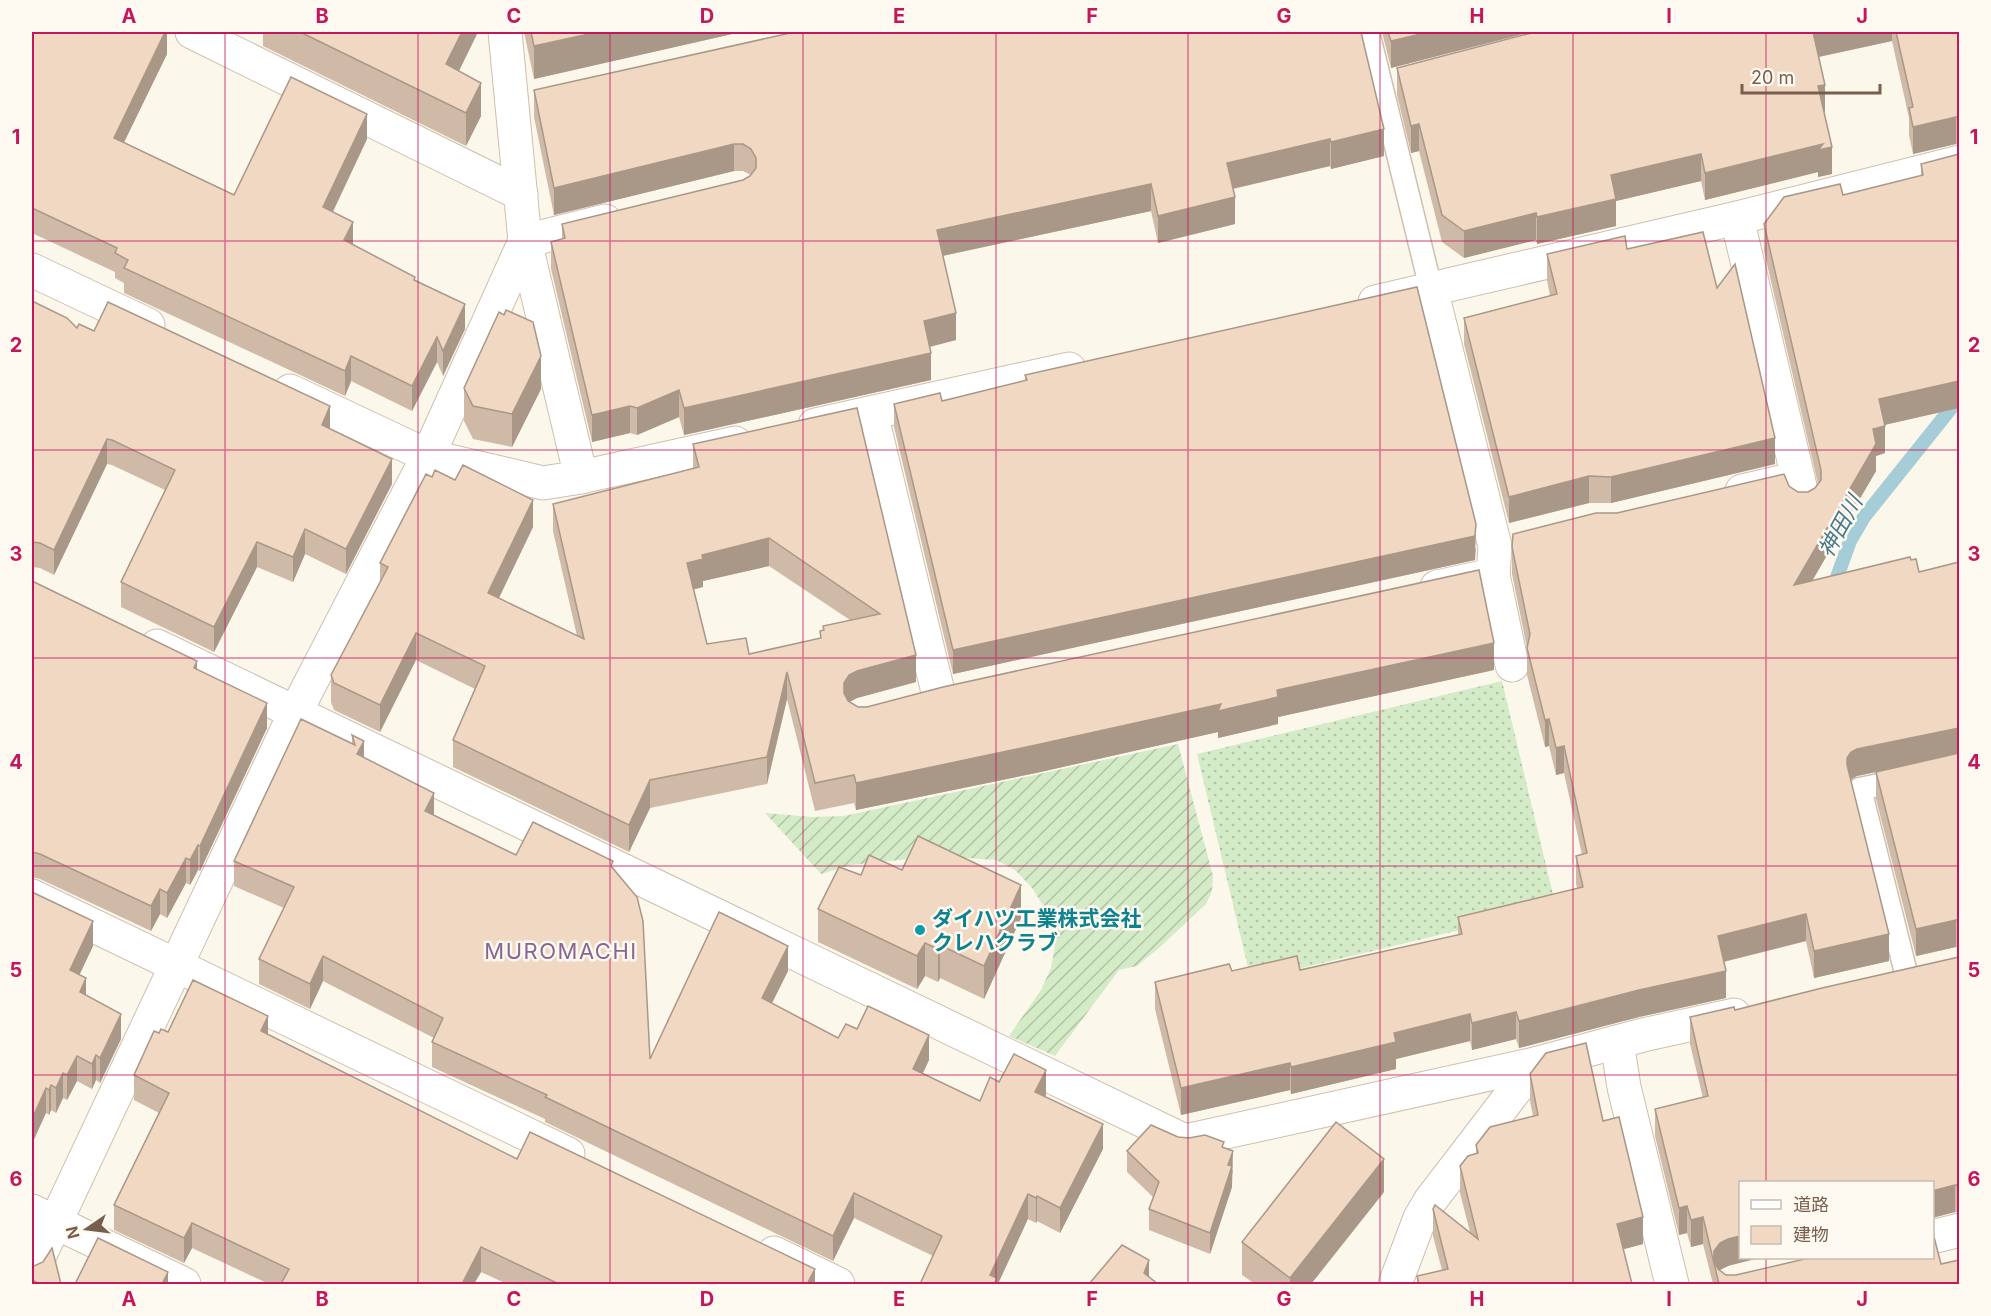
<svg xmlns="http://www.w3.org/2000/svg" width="1991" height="1316" font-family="Inter,'Noto Sans JP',sans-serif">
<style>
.grass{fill:url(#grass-dots)}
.garden{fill:url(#garden-furrows)}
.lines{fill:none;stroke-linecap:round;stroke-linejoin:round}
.stream{stroke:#a5cdd8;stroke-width:14}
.lane-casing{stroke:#cfbfaf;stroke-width:25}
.street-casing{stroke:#cfbfaf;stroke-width:35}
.lane{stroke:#fff;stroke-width:22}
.street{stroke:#fff;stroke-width:33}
.wall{fill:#cfbaa7;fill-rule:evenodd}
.shaded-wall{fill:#a99788}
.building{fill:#f1d8c2;stroke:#a99788;stroke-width:1.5;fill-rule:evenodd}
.grid{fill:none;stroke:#c2185b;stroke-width:1.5;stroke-opacity:0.55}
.culture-dot{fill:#0f9aa8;stroke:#fffaf1;stroke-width:2}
.labels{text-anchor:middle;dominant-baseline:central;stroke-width:5;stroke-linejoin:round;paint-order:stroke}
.culture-label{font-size:21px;font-weight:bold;fill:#0d838f;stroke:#fffaf1;text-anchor:start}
.water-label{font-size:22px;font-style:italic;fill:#477a8b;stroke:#fffaf1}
.neighbourhood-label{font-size:22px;letter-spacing:1.5px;fill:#876693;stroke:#fffaf1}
.neatline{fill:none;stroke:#c2185b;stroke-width:2}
.grid-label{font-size:20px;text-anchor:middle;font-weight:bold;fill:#c2185b}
</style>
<defs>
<pattern id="grass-dots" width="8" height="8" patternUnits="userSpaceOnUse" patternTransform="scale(1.5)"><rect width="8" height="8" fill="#d4ebc8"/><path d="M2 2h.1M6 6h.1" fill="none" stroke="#b1c2a5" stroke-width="1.8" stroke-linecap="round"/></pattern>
<pattern id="garden-furrows" width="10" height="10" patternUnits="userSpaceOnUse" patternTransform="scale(1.5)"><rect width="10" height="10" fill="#d4ebc8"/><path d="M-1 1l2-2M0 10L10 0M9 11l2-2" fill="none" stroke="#b1c2a5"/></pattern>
</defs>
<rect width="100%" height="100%" fill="#fcf7eb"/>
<!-- grass -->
<polygon class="grass" points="1502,681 1556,907 1251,980 1197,754"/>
<!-- garden -->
<polygon class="garden" points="1178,744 1213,876 1212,891 1206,904 1159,948 1137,966 1119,970 1055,1056 1009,1036 1041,990 1051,968 1055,945 1051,918 1032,888 1015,870 996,860 938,856 851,865 821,874 765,813 812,817 844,816"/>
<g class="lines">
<!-- stream -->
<polyline class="stream" points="1832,591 1850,541 1864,517 1960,397"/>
<!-- lane casing -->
<g class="lane-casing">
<g id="lane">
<polyline points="1368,32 1431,289"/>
<polyline points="1907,977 1860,789 1960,768"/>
</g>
</g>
<!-- street casing -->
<g class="street-casing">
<g id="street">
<polyline points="192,32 521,194"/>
<polyline points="505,32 525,241 581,477"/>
<polyline points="1737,218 1803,499"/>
<polyline points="32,270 148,325"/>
<polyline points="1431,289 1495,546 1493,575 1512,665"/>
<polyline points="1375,302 1737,218 1960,162"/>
<polyline points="290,391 428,456 543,483 581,477 735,443"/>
<polyline points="871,413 939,696"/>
<polyline points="815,425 1069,369"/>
<polyline points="1742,491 1798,478"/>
<polyline points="1437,587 1493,575"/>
<polyline points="157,646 1185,1141 1535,1064 1643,1035 1734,1015"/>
<polyline points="32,896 568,1154"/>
<polyline points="1617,1042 1624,1087 1672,1284"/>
<polyline points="32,1211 184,1284"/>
<polyline points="1932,1237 1960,1230"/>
<polyline points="774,1253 838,1284"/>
<polyline points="32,1272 295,713 428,456 525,241 605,221"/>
<polyline points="1395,1284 1420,1218 1430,1201 1535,1064"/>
</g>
</g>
<!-- lane -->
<use href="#lane" class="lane"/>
<!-- street -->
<use href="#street" class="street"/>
</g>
<!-- wall -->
<g class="wall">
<polygon points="32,32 167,32 167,54 124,142 234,195 367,139 333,212 353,244 415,280 465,329 443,376 437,362 412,411 351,381 345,396 124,293 124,283 115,278 115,272 32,233"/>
<polygon points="263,32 478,32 459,71 481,116 466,146 263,46"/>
<polygon points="524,32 741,32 534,79"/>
<polygon points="1361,32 1384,156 1331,169 1330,166 1233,189 1235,224 1158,243 1151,211 943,256 956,340 930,347 931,380 684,435 679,417 637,435 630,433 592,442 551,269 551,242 562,239 562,224 743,180 751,175 743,171 734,171 554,215 534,117 534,90"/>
<polygon points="1382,32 1531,32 1391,68"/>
<polygon points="1535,32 1959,32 1959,144 1956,144 1913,154 1909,135 1909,118 1892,41 1819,57 1825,112 1824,112 1832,174 1818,177 1818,172 1705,200 1701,181 1616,201 1616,226 1537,244 1536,240 1464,258 1442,242 1419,151 1411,153 1397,95 1397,68"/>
<polygon points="1959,154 1959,408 1885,425 1885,453 1876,456 1876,471 1812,581 1911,560 1919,572 1959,562 1959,947 1956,947 1916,956 1876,799 1876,772 1911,764 1857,776 1851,780 1889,961 1814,978 1806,941 1724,962 1726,998 1639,1017 1519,1048 1516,1039 1472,1050 1470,1041 1396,1059 1396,1069 1291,1094 1290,1090 1181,1115 1155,1009 1155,982 1232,971 1300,970 1458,935 1458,917 1577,888 1576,883 1576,856 1582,855 1564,773 1556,775 1549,746 1545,747 1527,675 1527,648 1512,574 1512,547 1617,513 1789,486 1798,492 1808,492 1815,488 1818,484 1764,251 1764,224 1843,195 1921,176 1921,164"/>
<polygon points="1627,249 1717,288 1775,464 1611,503 1589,503 1509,523 1464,344 1464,318 1550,296 1547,280 1547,254"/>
<polygon points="32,301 77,328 94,331 330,429 392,484 346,574 305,554 293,582 257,567 214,652 121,607 121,582 165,490 112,465 107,464 54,575 40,568 32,567"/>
<polygon points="1025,375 1476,548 1475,560 953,674 894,427 894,404 942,401 1025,381"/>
<polygon points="464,388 541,389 512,447 473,439 464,421"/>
<path d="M857,408L916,682L857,698L850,702L858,707L1494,670L1278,717V724L1218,738V732L1036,773L856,810L854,803L815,811L787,699L767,784L650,808L629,852L453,767V740L475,689L416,660L380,732L334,710L331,702V675L380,584V563L533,527L498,599L577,636L553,531V504L693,469V444ZM769,566L850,620L820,631V639L749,654L707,644L694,589L703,587V581Z"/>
<polygon points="32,581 197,670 267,728 200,871 198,870 190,885 186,883 167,918 160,914 151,931 40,879 32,877"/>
<polygon points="352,735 364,758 434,816 516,855 613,869 650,1059 788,971 772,1003 838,1038 929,1060 923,1073 980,1101 999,1082 1046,1095 1045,1097 1103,1149 1060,1233 1037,1221 1036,1223 1028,1219 933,1256 854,1218 833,1261 545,1122 545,1119 432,1067 432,1042 434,1038 323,981 310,1009 259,984 259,959 284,908 234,886 234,861 352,743"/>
<polygon points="902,870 1021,918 984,999 940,978 938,982 925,976 917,989 818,942 818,909 861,875"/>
<polygon points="32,892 93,946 79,975 86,996 121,1039 100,1083 96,1080 92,1089 77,1081 67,1100 63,1098 56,1113 51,1110 49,1115 46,1113"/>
<polygon points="1959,957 1959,1212 1955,1212 1932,1218 1932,1182 1740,1182 1728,1266 1719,1270 1726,1275 1736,1275 1941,1264 1959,1284 1713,1284 1703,1244 1691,1247 1687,1233 1679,1235 1655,1136 1655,1109 1703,1098 1690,1044 1690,1017 1735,1010"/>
<polygon points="168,1032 268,1034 517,1159 815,1284 507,1284 481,1272 474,1284 269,1284 192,1248 184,1263 114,1230 114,1205 159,1113 134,1100 134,1075 159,1033"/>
<polygon points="1530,1074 1603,1121 1643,1244 1623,1249 1632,1284 1417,1284 1417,1276 1442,1270 1433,1236 1433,1209 1470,1232 1460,1193 1460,1166 1476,1153 1476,1145 1533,1116 1530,1101"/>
<polygon points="1178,1137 1224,1148 1233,1172 1232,1175 1232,1187 1210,1254 1149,1230 1149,1209 1153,1197 1127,1172 1127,1151"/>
<polygon points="1384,1192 1311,1284 1255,1284 1242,1275 1242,1242"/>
<polygon points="32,1265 61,1284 32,1284"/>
</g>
<!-- shaded-wall -->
<g class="shaded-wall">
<polygon points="165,32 167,32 167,54 114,163 114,138"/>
<polygon points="462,32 478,32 446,97 446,64"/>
<polygon points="598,32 741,32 534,79 534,46"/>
<polygon points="1429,32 1531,32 1391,68 1391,41"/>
<polygon points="1813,32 1892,32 1892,41 1813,58"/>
<polygon points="481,83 481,116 466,146 466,113"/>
<polygon points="1825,85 1825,112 1818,113 1818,86"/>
<polygon points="367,114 367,139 323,232 323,207"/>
<polygon points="1956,117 1956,144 1913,154 1913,127"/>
<polygon points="1419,124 1419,151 1411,153 1411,126"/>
<polygon points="1384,129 1384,156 1331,169 1331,142"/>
<polygon points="1330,139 1330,166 1227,190 1227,163"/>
<polygon points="734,144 734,171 554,215 554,188"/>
<polygon points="1823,144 1832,147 1832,174 1818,177 1818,172 1705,200 1705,173"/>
<polygon points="1701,154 1701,181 1616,201 1616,226 1537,244 1537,217 1611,175"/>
<polygon points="1151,184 1151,211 937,257 937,230"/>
<polygon points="1235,197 1235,224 1158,243 1158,216"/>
<polygon points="1536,213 1536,240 1464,258 1464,231"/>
<polygon points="353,222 353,247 344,240"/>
<polygon points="465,304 465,329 443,376 443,351"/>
<polygon points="956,313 956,340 924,348 924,321"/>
<polygon points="437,337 437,362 412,411 412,386"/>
<polygon points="931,353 931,380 684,435 684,408"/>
<polygon points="351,356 351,381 345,396 345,371"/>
<polygon points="541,356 541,389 512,447 512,414"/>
<polygon points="1959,381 1959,408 1879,426 1879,399"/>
<polygon points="679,390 679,417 637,435 637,408"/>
<polygon points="330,406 330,431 322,425"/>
<polygon points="630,406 630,433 592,442 592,415"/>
<polygon points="1885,426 1885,453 1876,456 1876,471 1794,612 1794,585 1873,429"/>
<polygon points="1775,438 1775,464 1611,503 1611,477"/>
<polygon points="107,439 107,464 54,575 54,550"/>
<polygon points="392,459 392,484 346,574 346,549"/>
<polygon points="1589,476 1589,503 1509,523 1509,497"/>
<polygon points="533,500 533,527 488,621 488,593"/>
<polygon points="1476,524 1475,560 953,674 953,650"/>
<polygon points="305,529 305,554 293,582 293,557"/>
<polygon points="769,538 769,566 703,581 703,587 687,591 687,563 702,555"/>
<polygon points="257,542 257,567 214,652 214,627"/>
<polygon points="416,633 416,660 380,732 380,705"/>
<polygon points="1494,643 1494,670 1278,717 1278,724 1218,738 1218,732 1036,773 856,810 856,783 1277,690"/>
<polygon points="916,655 916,682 857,698 849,702 844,710 844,683 849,675 857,671"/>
<polygon points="197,661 197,686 194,668"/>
<polygon points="787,672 787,699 767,784 767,757"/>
<polygon points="267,703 267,728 200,871 200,846"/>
<polygon points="1549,719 1549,746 1545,747 1545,720"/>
<polygon points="1957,728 1957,755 1857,776 1851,779 1847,785 1847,758 1851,752 1857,749"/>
<polygon points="364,741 364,766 357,754"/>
<polygon points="1564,746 1564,773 1556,775 1556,748"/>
<polygon points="650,780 650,808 629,852 629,825"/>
<polygon points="434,793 434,818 425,811"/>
<polygon points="198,845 198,870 190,885 190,860"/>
<polygon points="186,858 186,883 167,918 167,893"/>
<polygon points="1021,885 1021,918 984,999 984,966"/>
<polygon points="160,889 160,914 151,931 151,906"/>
<polygon points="1806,914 1806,941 1718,963 1718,936"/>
<polygon points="1956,920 1956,947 1916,956 1916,929"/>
<polygon points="93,921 93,946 70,995 70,970"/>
<polygon points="1889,934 1889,961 1814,978 1814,951"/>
<polygon points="925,943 925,976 917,989 917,956"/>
<polygon points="940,945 940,978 938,982 938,949"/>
<polygon points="788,946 788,971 762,1023 762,998"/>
<polygon points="323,956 323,981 310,1009 310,984"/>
<polygon points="1726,971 1726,998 1639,1017 1519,1048 1519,1021 1639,990"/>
<polygon points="86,978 86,1003 80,992"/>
<polygon points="1516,1012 1516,1039 1472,1050 1472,1023"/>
<polygon points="121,1014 121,1039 100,1083 100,1058"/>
<polygon points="1470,1014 1470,1041 1396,1059 1396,1069 1291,1094 1291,1067 1394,1033"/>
<polygon points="268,1016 268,1041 261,1031"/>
<polygon points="929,1035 929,1060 913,1094 913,1069"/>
<polygon points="96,1055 96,1080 92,1089 92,1064"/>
<polygon points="77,1056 77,1081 67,1100 67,1075"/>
<polygon points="1290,1063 1290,1090 1181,1115 1181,1088"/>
<polygon points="1046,1070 1046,1095 1035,1117 1035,1092"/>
<polygon points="63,1073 63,1098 56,1113 56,1088"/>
<polygon points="51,1085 51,1110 49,1115 49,1090"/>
<polygon points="46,1088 46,1113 32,1144 32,1119"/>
<polygon points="1103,1124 1103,1149 1060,1233 1060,1208"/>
<polygon points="1233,1151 1232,1187 1210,1254 1210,1233 1228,1165"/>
<polygon points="1384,1159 1384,1192 1311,1284 1290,1284 1290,1278"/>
<polygon points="1955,1185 1955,1212 1932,1218 1932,1191"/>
<polygon points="854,1193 854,1218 833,1261 833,1236"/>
<polygon points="1028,1194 1028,1219 998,1284 990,1284 990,1275"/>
<polygon points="1037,1196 1037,1221 1036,1223 1036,1198"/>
<polygon points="1687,1206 1687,1233 1679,1235 1679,1208"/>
<polygon points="1643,1217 1643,1244 1617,1251 1617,1224"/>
<polygon points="1703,1217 1703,1244 1691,1247 1691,1220"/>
<polygon points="192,1223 192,1248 184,1263 184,1238"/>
<polygon points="1740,1236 1740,1257 1763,1257 1728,1266 1720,1270 1717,1274 1714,1262 1714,1251 1720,1243 1728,1239"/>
<polygon points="481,1247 481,1272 474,1284 462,1284"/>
<polygon points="1149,1260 1149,1282 1144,1273"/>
<polygon points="815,1269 815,1284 807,1284"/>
<polygon points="168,1272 168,1284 162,1284"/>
</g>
<!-- building -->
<g class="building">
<polygon points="32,32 165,32 114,138 234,195 291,77 367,114 323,207 353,222 344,240 415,277 414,280 465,304 443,351 437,337 412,386 351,356 345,371 124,268 128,260 115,253 117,248 32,208"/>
<polygon points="300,32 462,32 446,64 481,83 466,113"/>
<polygon points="531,32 598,32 534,46"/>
<polygon points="795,32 1361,32 1384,129 1331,142 1330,139 1227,163 1235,197 1158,216 1151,184 937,230 956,313 924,321 931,353 684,408 679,390 637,408 630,406 592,415 551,242 565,238 562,224 743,180 750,176 756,168 756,158 751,149 743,144 734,144 554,188 534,90"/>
<polygon points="1388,32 1429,32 1391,41"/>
<polygon points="1535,32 1813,32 1825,85 1818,86 1832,147 1818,150 1823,144 1705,173 1701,154 1611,175 1616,199 1537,217 1536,213 1464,231 1442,215 1419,124 1411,126 1397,68"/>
<polygon points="1896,32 1959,32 1959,117 1956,117 1913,127 1909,108 1913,107"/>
<polygon points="1959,154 1959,381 1879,399 1885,426 1873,429 1876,444 1794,585 1910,557 1911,560 1916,559 1919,572 1959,562 1959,728 1857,749 1851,752 1847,758 1847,765 1889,934 1814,951 1806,914 1718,936 1726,971 1639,990 1519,1021 1516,1012 1472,1023 1470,1014 1394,1033 1396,1042 1291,1067 1290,1063 1181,1088 1155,982 1229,964 1232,971 1297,956 1300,970 1462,934 1458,917 1583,887 1576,856 1587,853 1564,746 1556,748 1549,719 1545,720 1527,648 1530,634 1512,547 1513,534 1596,513 1617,513 1784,474 1789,486 1798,492 1808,492 1815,488 1821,480 1821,470 1764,224 1784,197 1840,184 1843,195 1923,175 1921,164"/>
<polygon points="1703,232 1717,288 1735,264 1775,438 1611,477 1589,476 1509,497 1464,318 1557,294 1547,254 1625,236 1627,249"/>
<polygon points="1417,287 1476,524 1475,536 953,650 894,404 940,393 942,401 1027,380 1025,375"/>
<polygon points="32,301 67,318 77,328 79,324 94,331 108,302 330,406 322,425 392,459 346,549 305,529 293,557 257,542 214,627 121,582 175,470 112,440 107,439 54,550 40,543 32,542"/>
<polygon points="506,310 533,322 541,356 512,414 473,406 464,388 499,312 504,315"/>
<path d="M857,408L916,655L857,671L849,675L844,683V693L848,701L858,707H867L943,687L1479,570L1494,643L1277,690L1278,697L1218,711L1221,704L1036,745L856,783L854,775L815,783L787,672L767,757L650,780L629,825L453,740L485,666L416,633L380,705L334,683L331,675L388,567L380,563L426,474L432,477L435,470L455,480L463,465L533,500L488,593L584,639L553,504L699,467L693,444ZM769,538L880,614L823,626L824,630L820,631L821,638L749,654L746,638L707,644L687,563L703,559L702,555Z"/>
<polygon points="32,581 197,661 194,668 267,703 200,846 198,845 190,860 186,858 167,893 160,889 151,906 40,854 32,852"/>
<polygon points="301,719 355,745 352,735 364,741 357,754 434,793 425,811 516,855 533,822 613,861 611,866 637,897 643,921 650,1059 719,912 788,946 762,998 838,1038 846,1024 857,1029 868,1006 929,1035 913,1069 980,1101 990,1077 999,1082 1014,1054 1046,1070 1035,1092 1103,1124 1060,1208 1037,1196 1036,1198 1028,1194 990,1275 997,1278 994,1284 920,1284 942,1236 854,1193 833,1236 545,1097 547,1095 432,1042 443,1018 323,956 310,984 259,959 294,887 234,861"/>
<polygon points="1959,753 1959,920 1956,920 1916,929 1876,772"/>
<polygon points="918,836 1021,885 984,966 940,945 938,949 925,943 917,956 818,909 839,867 861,875 869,855 902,870"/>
<polygon points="32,892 93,921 70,970 86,978 80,992 121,1014 100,1058 96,1055 92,1064 77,1056 67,1075 63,1073 56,1088 51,1085 49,1090 46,1088 32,1119"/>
<polygon points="1959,957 1959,1185 1955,1185 1932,1191 1932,1182 1740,1182 1740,1236 1728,1239 1720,1243 1714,1251 1714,1261 1718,1269 1726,1275 1736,1275 1813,1257 1932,1257 1932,1229 1941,1264 1959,1260 1959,1284 1719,1284 1703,1217 1691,1220 1687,1206 1679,1208 1655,1109 1708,1096 1690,1017 1734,1007 1735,1010 1822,988"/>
<polygon points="193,980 268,1016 261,1031 517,1159 530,1132 815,1269 807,1284 559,1284 481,1247 462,1284 281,1284 289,1269 192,1223 184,1238 114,1205 169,1093 134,1075 154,1031 159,1033 161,1029 168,1032"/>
<polygon points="1586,1043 1603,1121 1619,1117 1643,1217 1617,1224 1632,1284 1419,1284 1417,1276 1448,1269 1433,1209 1435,1205 1478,1239 1460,1166 1468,1156 1478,1153 1476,1145 1490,1127 1538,1115 1530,1074 1546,1053"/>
<polygon points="1336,1122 1384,1159 1290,1278 1242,1242"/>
<polygon points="1151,1125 1178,1137 1189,1138 1205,1135 1224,1142 1222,1147 1233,1151 1228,1165 1232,1166 1210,1233 1149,1209 1159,1182 1127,1151"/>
<polygon points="98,1238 168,1272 162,1284 75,1284"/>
<polygon points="1122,1245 1149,1260 1144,1273 1158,1284 1089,1284"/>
<polygon points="52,1248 61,1284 40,1284 32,1280 32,1265 34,1266 43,1262"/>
</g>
<!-- grid -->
<path class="grid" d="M225,32V1284M418,32V1284M610,32V1284M803,32V1284M996,32V1284M1188,32V1284M1380,32V1284M1573,32V1284M1766,32V1182M32,241H1960M32,450H1960M32,658H1960M32,866H1960M32,1075H1960M1766,1258V1284"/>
<!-- markers -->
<circle class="culture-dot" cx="920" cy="930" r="6"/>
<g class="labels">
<!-- culture labels -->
<g class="culture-label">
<text x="932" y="918">ダイハツ工業株式会社<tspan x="932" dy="24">クレハクラブ</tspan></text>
</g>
<!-- water labels -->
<g class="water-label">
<text transform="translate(1840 526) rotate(-61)">神田川</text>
</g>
<!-- neighbourhood labels -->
<g class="neighbourhood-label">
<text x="561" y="951">MUROMACHI</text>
</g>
</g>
<!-- border -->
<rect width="1991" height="1316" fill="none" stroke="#fffaf1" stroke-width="66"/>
<!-- legend -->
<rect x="1739" y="1181" width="195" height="78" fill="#fffaf1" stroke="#c9bcaf" stroke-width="1.5"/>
<rect x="1751" y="1200" width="30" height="9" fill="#ffffff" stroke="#c9bcaf" stroke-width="1.5"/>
<text x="1793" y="1211" font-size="18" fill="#785f4d">道路</text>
<rect x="1751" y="1226" width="30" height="18" fill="#f1d8c2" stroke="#c9bcaf" stroke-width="1.5"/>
<text x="1793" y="1241" font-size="18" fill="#785f4d">建物</text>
<!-- north arrow -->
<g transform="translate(87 1229) rotate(256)" stroke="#fffaf1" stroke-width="4.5" paint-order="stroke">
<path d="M0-4.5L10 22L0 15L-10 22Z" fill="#785f4d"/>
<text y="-9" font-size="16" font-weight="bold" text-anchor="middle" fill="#785f4d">N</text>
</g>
<!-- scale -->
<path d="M1742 84v9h138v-9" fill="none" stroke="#785f4d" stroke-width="3"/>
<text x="1751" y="84" font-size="18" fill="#785f4d" stroke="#fffaf1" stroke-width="4.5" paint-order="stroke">20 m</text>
<rect x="33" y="33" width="1925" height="1250" class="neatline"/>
<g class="grid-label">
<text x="129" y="23">A</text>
<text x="322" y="23">B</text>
<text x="514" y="23">C</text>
<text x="707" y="23">D</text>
<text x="899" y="23">E</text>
<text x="1092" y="23">F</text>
<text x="1284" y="23">G</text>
<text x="1477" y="23">H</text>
<text x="1669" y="23">I</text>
<text x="1862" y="23">J</text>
<text x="16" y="144">1</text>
<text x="1974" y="144">1</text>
<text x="16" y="352">2</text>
<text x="1974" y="352">2</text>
<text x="16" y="561">3</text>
<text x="1974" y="561">3</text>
<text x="16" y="769">4</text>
<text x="1974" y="769">4</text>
<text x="16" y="977">5</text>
<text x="1974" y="977">5</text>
<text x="16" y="1186">6</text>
<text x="1974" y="1186">6</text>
<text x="129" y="1306">A</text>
<text x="322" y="1306">B</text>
<text x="514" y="1306">C</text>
<text x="707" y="1306">D</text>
<text x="899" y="1306">E</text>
<text x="1092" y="1306">F</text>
<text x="1284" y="1306">G</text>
<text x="1477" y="1306">H</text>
<text x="1669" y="1306">I</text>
<text x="1862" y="1306">J</text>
</g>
</svg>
